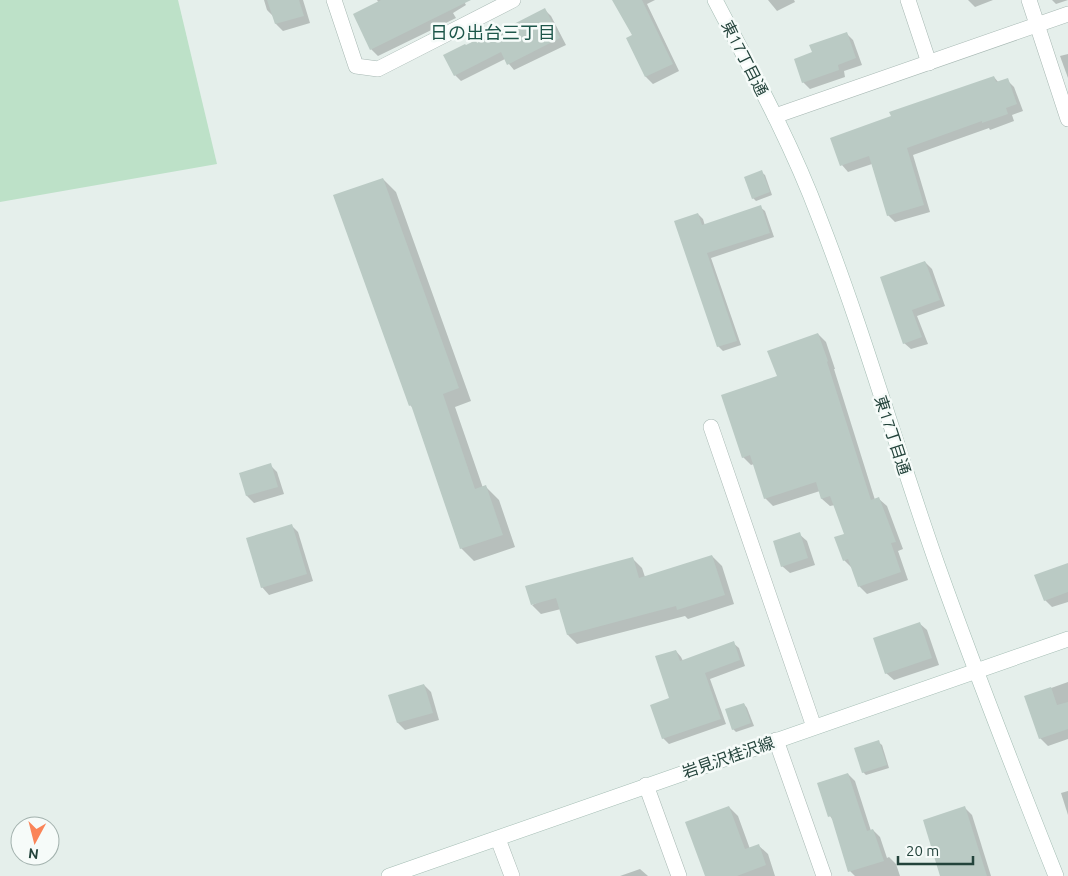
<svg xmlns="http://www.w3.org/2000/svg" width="1068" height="876" font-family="Ubuntu,'Noto Sans JP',sans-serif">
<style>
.green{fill:#bde1c8}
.shadow{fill:#0003}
.building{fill:#bacac4}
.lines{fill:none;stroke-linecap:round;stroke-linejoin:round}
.street-casing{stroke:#a7b8b3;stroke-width:16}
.secondary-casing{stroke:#a3bcb3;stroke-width:16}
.street{stroke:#fff;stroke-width:15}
.secondary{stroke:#fff;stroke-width:15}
.labels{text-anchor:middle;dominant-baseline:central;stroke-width:5;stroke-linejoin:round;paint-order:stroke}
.street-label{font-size:16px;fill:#23433b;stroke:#f6fbf9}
.neighbourhood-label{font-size:18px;fill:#1d564a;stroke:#f6fbf9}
</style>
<rect width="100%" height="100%" fill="#e5efeb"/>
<!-- green -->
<polygon class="green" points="0,0 178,0 217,164 0,202"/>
<!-- shadow -->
<g class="shadow">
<polygon points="264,0 303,0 310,23 283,31 276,24 274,17 267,10"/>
<polygon points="377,0 463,0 466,5 453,13 456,18 378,56 371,49 379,3"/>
<polygon points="614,0 655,0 647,4 679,71 653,84 646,77 628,38 634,36"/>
<polygon points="768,0 794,0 795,2 777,11"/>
<polygon points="968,0 993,0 975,7"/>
<polygon points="1052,0 1068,0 1056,4"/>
<polygon points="545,10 551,16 566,45 514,70 505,59 461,81 455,75 477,44"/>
<polygon points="846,33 853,40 862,65 844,71 845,77 810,89 803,82 814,53"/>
<polygon points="1068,54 1068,78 1060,56"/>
<polygon points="994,77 999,83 1007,80 1014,87 1023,111 1012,115 1014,121 990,130 989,128 913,155 930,212 895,222 888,215 872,164 848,172 842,165"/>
<polygon points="761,172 765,175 772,195 756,201 753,198"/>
<polygon points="383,179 396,192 471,401 455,407 483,488 486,487 499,500 515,547 474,561 461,548 414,409 410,405"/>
<polygon points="760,207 765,211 774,237 711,258 741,345 723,351 718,346 698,214 703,219 705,226"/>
<polygon points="925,262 932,269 945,306 917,316 928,344 911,349 904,343 882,278"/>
<polygon points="818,334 826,342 835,369 834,369 875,500 879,499 887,506 903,549 898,551 908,580 867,594 859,586 852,568 844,560 846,534 835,505 830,506 822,499 820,491 773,506 765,498 754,464 751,465 743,457 778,377"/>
<polygon points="270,465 277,472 284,494 254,503 247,496 240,474"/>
<polygon points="291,525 298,532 313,581 269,595 262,587"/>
<polygon points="799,534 807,541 815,565 790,573 782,566"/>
<polygon points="712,556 722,566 734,604 688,619 685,616 577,644 568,635 561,609 541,614 532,605 633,559 642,568 645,577"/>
<polygon points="1068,564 1068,602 1052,607 1045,600"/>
<polygon points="919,623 927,630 939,665 894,680 886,673"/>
<polygon points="733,643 739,648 745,666 710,679 726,724 669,744 663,738 670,699 676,651 681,657 683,661"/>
<polygon points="1068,682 1068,739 1048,746 1040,738 1026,697"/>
<polygon points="424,685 431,692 439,720 405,730 398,723 390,696"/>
<polygon points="744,704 747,708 754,726 736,732 733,729"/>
<polygon points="878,742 882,745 889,768 866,775 863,772"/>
<polygon points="848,774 855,781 871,831 873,830 880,837 887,858 889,857 896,864 900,876 855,876 850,871 833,820 830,816 819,783"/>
<polygon points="1068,791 1068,815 1061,793"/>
<polygon points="729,807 738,816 750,849 758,845 768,854 775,876 707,876"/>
<polygon points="965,808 972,815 991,876 941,876"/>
<polygon points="640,869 648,876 620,876"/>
</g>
<!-- building -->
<g class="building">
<polygon points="267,0 299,0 304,16 275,24"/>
<polygon points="381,0 471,0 370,50 353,14"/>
<polygon points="612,0 642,0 673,64 645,77 626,38 632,35"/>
<polygon points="545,8 560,38 507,65 501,52 454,76 443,55 465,44 466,45 476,40 477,43"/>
<polygon points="847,32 856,58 838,65 839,70 802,83 794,59 812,52 809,45"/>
<polygon points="994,76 996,82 1008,78 1017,104 1006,108 1008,114 982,123 982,121 907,148 924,205 887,216 869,156 840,166 830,138 891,116 889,112"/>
<polygon points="762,170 770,192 752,199 744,177"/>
<polygon points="383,178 459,388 443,394 475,489 486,485 503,535 460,549 411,405 409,406 333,195"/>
<polygon points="761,205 770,233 707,253 737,341 717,347 674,221 698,213 702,225"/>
<polygon points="925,261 940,300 912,310 922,337 903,344 880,277"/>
<polygon points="818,333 828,361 827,362 871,500 879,497 896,542 891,543 901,572 858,587 848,559 843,561 834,537 844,534 830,496 821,499 816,482 764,499 750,455 742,458 721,395 777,376 767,351"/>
<polygon points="271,463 278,487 246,496 239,473"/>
<polygon points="292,524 307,574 261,588 246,538"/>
<polygon points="800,532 808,558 781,567 773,541"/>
<polygon points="712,555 725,595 677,610 676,606 567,635 556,598 531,605 525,586 633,557 639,578"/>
<polygon points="1068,563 1068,592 1044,601 1034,575"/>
<polygon points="920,622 932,658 885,674 873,638"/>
<polygon points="734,641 740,660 705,673 721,719 662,739 650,705 669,698 655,656 676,650 680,661"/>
<polygon points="424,684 433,713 397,723 388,695"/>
<polygon points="1051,687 1057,705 1068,702 1068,729 1039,739 1024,696"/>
<polygon points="744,703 751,723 732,730 725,709"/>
<polygon points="879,740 887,765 862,773 854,748"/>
<polygon points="848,773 867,831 873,829 884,861 848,872 831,816 828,817 817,783"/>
<polygon points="729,806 745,849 759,844 766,865 737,876 705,876 685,822"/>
<polygon points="965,806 987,876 940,876 923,820"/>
</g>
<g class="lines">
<!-- street casing -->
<g class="street-casing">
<g id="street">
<polyline points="334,0 356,66 378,69 513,0"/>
<polyline points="908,0 929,63"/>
<polyline points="1029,0 1068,119"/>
<polyline points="775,116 1068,14"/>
<polyline points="711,427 814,727"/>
<polyline points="776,740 824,876"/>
<polyline points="646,785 679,876"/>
<polyline points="498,839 512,876"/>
</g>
</g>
<!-- secondary casing -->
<g class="secondary-casing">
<g id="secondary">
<path d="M715,0C752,71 791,142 819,217C864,332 897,451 938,567C975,671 1015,773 1056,876"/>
<polyline points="389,876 1068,639"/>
</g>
</g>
<!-- street -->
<use href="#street" class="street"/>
<!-- secondary -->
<use href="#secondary" class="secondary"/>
</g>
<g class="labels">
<!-- street labels -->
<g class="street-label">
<text transform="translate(745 58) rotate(63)">東17丁目通</text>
<text transform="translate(893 435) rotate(72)">東17丁目通</text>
<text transform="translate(728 757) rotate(-19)">岩見沢桂沢線</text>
</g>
<!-- neighbourhood labels -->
<g class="neighbourhood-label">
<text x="493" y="32">日の出台三丁目</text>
</g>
</g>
<!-- north arrow -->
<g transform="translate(35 841) rotate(187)"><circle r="24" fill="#f6fbf9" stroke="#a2b1ad"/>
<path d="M0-4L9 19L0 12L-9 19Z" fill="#fa8458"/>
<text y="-8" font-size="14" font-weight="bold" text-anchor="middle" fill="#23433b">N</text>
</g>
<!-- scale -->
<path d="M898 856v8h75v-8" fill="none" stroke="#23433b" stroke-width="2.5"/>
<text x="906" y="856" font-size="15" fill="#23433b" stroke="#f6fbf9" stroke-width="4" paint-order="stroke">20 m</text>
</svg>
